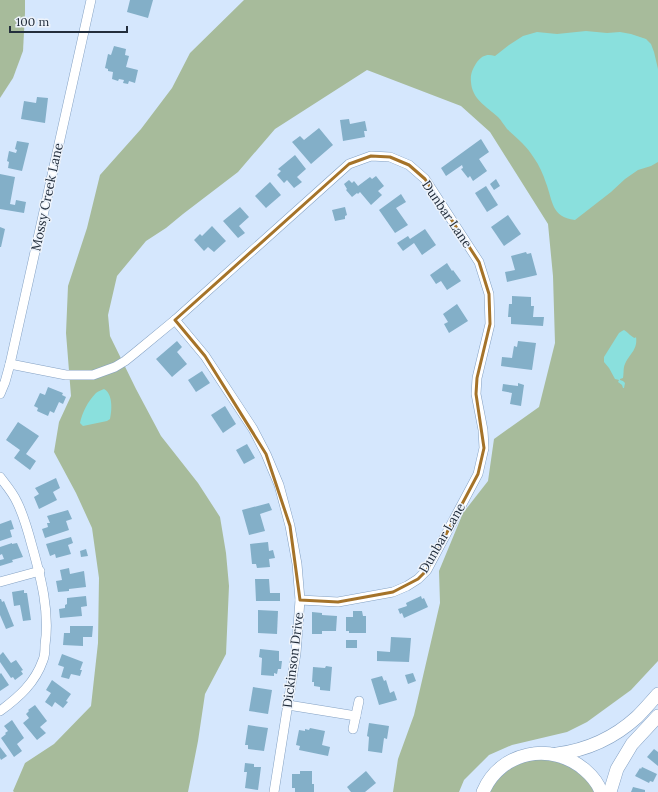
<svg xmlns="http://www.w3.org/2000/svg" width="658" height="792" font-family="Lora,serif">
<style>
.green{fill:#a7bb9b}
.water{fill:#8ae0dd}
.building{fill:#83afc8}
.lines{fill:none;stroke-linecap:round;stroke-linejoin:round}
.street-casing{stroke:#84a1c3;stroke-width:10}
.secondary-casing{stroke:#84a1c3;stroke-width:14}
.street{stroke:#fff;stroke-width:9}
.secondary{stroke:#fff;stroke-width:13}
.marked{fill:none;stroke:#a57329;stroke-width:3;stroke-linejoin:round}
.labels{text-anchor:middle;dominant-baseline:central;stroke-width:3;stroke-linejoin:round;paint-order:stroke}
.street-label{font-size:13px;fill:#232e3c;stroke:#edf3fb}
</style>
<rect width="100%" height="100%" fill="#d5e7fd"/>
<!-- green -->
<g class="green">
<polygon points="0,0 25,0 25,13 23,51 13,78 0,98"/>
<polygon points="244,0 658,0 658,661 631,690 587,722 567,732 512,745 489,755 464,780 459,792 393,792 398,759 414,715 440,603 439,571 463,513 488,481 494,439 539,407 555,343 553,276 548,224 490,132 461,106 367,70 275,129 238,172 183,214 166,228 146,241 117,276 108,315 110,336 136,389 161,436 198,483 220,517 226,553 229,586 226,654 205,694 198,741 188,792 14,792 13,791 25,763 54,744 91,706 98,643 99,578 92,528 76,493 54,452 59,422 71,396 66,333 68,286 87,228 100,175 141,129 172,88 190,53"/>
<path d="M526,759L568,761L599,792H489C498,773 507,768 526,759Z"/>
</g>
<!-- water -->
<g class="water">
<path d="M586,31L607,33L620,32L631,34L646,39L651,44L654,52L658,69V162L651,166L638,170L625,179L611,192L575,220C551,217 553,201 546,183C543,174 539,165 534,158C527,146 517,138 507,129C504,125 501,120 498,117C486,106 472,99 471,82C470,74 473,68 477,62C483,55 487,54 495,56L509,45L523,36L537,32L557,34Z"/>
<path d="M624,330C628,332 631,337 635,338L636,337C638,350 629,354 625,364C623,368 624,373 623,378L620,379V380L623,381L625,383L624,388H623L622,385L618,382L619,380L615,379L609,368L604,362V357L619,333L622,331Z"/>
<path d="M104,389C113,394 112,410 110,419L107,421L83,426L80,423C82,413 88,401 96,393C98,391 102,390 104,389Z"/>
</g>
<!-- building -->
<g class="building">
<polygon points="130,0 153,0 148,18 127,12"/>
<polygon points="114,46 126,49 125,55 129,56 126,67 138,70 135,83 129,81 128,84 123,83 124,80 119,79 118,81 112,79 113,72 108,71 108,69 105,68 108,54 111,55"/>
<polygon points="37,97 48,98 45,123 21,119 24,101 36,103"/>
<polygon points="349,119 350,124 365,121 367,131 364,131 365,137 343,141 340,120"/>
<polygon points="319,128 333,145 311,164 292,142 300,136 304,140"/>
<polygon points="481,139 489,152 479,159 487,171 473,181 470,176 468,178 461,169 463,168 462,165 446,176 441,168"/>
<polygon points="17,141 29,143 22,171 8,168 9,162 7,161 9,151 16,153 17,150 15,149"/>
<polygon points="295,155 306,169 297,177 302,182 294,188 287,180 284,183 277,175 281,171 278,169"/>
<polygon points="0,174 15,177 10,204 15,205 16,200 26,202 24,213 0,209"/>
<polygon points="376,176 384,186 378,191 382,195 371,205 360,192 358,194 357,193 352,197 346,190 347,189 344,184 349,180 352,183 354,181 358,186 370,177 372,179"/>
<polygon points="496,179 500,186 494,190 490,184"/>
<polygon points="270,182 281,195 266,208 255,196"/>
<polygon points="486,186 498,205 487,212 475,193"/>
<polygon points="401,194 406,202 396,208 408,225 395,233 379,210"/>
<polygon points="240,207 249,217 239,226 245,233 238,238 223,221"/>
<polygon points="345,207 347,215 345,216 345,219 335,221 332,210"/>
<polygon points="508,215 521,234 504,246 491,227"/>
<polygon points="212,226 226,241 214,252 208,247 204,251 194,240 200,234 202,236"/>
<polygon points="0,227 5,229 1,247 0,247"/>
<polygon points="425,229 436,245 422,255 414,243 403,251 397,243 408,236 410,239"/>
<polygon points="526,252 527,254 531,253 537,275 507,282 505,272 515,270 511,256"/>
<polygon points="447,263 452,271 453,270 461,281 447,290 441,281 436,284 430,275"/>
<polygon points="512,296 531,297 531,306 534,306 533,317 544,317 543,326 511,324 511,317 508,317 509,304 512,304"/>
<polygon points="457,304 468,321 449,333 444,324 448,322 443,314"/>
<polygon points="177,341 182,347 177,352 187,364 172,377 156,359"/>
<polygon points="518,341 536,343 532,370 501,366 502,357 512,358 514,346 517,347"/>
<polygon points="202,371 210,383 196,392 188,380"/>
<polygon points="518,383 524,385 521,406 510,404 512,393 502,391 503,384 518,386"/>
<polygon points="48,387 63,393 62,395 66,397 63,404 59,402 54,413 50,411 48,416 37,411 38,408 34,406 40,393 45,395"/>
<polygon points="225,406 236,424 223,433 211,415"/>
<polygon points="18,422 39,436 26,454 36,461 30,470 14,458 20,450 6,440"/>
<polygon points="247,444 255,458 244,464 236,450"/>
<polygon points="56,478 60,488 53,492 57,500 39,509 34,497 39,494 35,488"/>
<polygon points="269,503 272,510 260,514 265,531 249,535 242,510"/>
<polygon points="68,510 72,519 66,521 69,530 45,538 42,529 48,527 47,523 50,523 47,516"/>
<polygon points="11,520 14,529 10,530 12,537 0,541 0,524"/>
<polygon points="71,537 73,543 68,545 71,554 56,558 55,554 50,556 46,544"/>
<polygon points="268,542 269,551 273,550 275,558 269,559 270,567 257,568 256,564 252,564 250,544"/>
<polygon points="12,543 12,544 17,543 23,557 12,560 13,562 0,566 0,560 4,559 2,554 0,555 0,547"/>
<polygon points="86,549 88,556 81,557 80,551"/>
<polygon points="69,568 70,574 84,571 86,587 69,589 69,591 58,592 56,581 62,580 60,570"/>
<polygon points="255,579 269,579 270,593 280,593 280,601 256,601"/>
<polygon points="24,590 24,593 27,593 31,620 23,621 20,605 14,606 12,592"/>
<polygon points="86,596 87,606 81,607 82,616 60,618 59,609 65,608 65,605 67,604 67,598"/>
<polygon points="421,596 422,599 424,598 428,607 404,618 402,613 400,614 398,609 407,606 406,603"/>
<polygon points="0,599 1,599 2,602 4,601 14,626 6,629 0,615"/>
<polygon points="258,610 278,611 277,634 258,633"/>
<polygon points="353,611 362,611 363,616 366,616 366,633 349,633 349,631 346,631 346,617 353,617"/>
<polygon points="312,612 322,613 322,615 337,616 336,631 322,631 322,634 312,634"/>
<polygon points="70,626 93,626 92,637 83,637 83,646 63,645 64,633 70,633"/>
<polygon points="391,637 411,638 409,662 377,661 377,651 390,652"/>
<rect x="346" y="640" width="11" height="8"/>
<polygon points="260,649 279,651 279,661 282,661 281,669 278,669 277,674 274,673 274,676 261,675 262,658 259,657"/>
<polygon points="3,652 11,663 16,660 23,670 21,671 23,674 15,680 13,677 11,678 0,662 0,655"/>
<polygon points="62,654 83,662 80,670 82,670 80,676 71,674 69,679 61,677 64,667 58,665"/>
<polygon points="326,666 332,667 330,691 320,690 320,687 314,686 314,682 312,682 313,667 325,668"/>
<polygon points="1,673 9,685 0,691 0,674"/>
<polygon points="413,673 416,681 408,684 405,675"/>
<polygon points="382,676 384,681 386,680 390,693 394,691 397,700 379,705 371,679"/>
<polygon points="52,680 71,694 66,701 68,702 63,708 55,702 52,707 45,702 51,693 46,690"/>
<polygon points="253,687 272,690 268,714 249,711"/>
<polygon points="35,705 47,721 40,727 46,733 37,740 23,723 29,718 26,714 29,711 28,710"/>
<polygon points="12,720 24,738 17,744 22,751 14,757 1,738 6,734 5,733 8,731 4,726"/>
<polygon points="369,723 389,726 387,739 384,738 382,753 368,751 369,737 367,736"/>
<polygon points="248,725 268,728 264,751 248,749 248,745 245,745"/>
<polygon points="310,728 325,731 322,745 330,747 328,756 299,750 300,746 296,745 299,730 305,731 305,729 309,730"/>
<polygon points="0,747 7,756 1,760 0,758"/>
<polygon points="654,749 658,752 658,766 647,757"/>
<polygon points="245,763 254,764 254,767 261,767 258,790 245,788 247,772 244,772"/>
<polygon points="642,767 657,774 653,782 650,781 649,783 635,776 640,768 641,769"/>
<polygon points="300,771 312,771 312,784 314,784 314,792 295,792 295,788 292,788 292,774 300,774"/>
<polygon points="366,771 376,783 365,792 351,792 347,787"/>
<polygon points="633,787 645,790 645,792 631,792"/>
</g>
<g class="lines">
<!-- street casing -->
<g class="street-casing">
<g id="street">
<polyline points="175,320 205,356 253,429 266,454 279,485 290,526 297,564 300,600 296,653 274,792"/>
<polyline points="10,364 66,375 93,375 115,367 125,361 135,353 175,320 349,164 371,156 390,157 409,165 425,179 479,262 489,294 490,324 477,378 476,394 483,430 484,448 478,474 427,570 418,579 407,586 393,592 338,602 300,600"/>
<polyline points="0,394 5,382 10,364 91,0"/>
<path d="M0,477C6,485 13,493 17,502C24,516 28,531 32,546C41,578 50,612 45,645C45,650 45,656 43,660C35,683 19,697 0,711"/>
<polyline points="0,582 40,571"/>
<polyline points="288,705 356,716"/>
<polyline points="353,729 359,701"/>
</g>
</g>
<!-- secondary casing -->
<g class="secondary-casing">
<g id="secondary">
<path d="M557,754C587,750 614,738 637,717C644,710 651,702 658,694"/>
<path d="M483,792C500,751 552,741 585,770C592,776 598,783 601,792"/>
<polyline points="610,792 617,769 632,744 658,716"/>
</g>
</g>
<!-- street -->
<use href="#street" class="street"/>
<!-- secondary -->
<use href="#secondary" class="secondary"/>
</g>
<!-- marked area -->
<path class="marked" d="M371,156L390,157L409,165L425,179L479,262L489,294L490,324L477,378L476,394L484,448L478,474L427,570L418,579L393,592L338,602L300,600L290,526L266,454L205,356L175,320L349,164Z"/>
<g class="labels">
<!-- street labels -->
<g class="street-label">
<text transform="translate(47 197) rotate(-78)">Mossy Creek Lane</text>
<text transform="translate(447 214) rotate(56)">Dunbar Lane</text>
<text transform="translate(442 538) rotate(-60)">Dunbar Lane</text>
<text transform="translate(293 660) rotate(-83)">Dickinson Drive</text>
</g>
</g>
<!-- scale -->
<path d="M10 26v6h117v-6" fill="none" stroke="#232e3c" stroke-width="2"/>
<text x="16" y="26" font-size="12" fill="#232e3c" stroke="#edf3fb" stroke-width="3" paint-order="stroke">100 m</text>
</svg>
